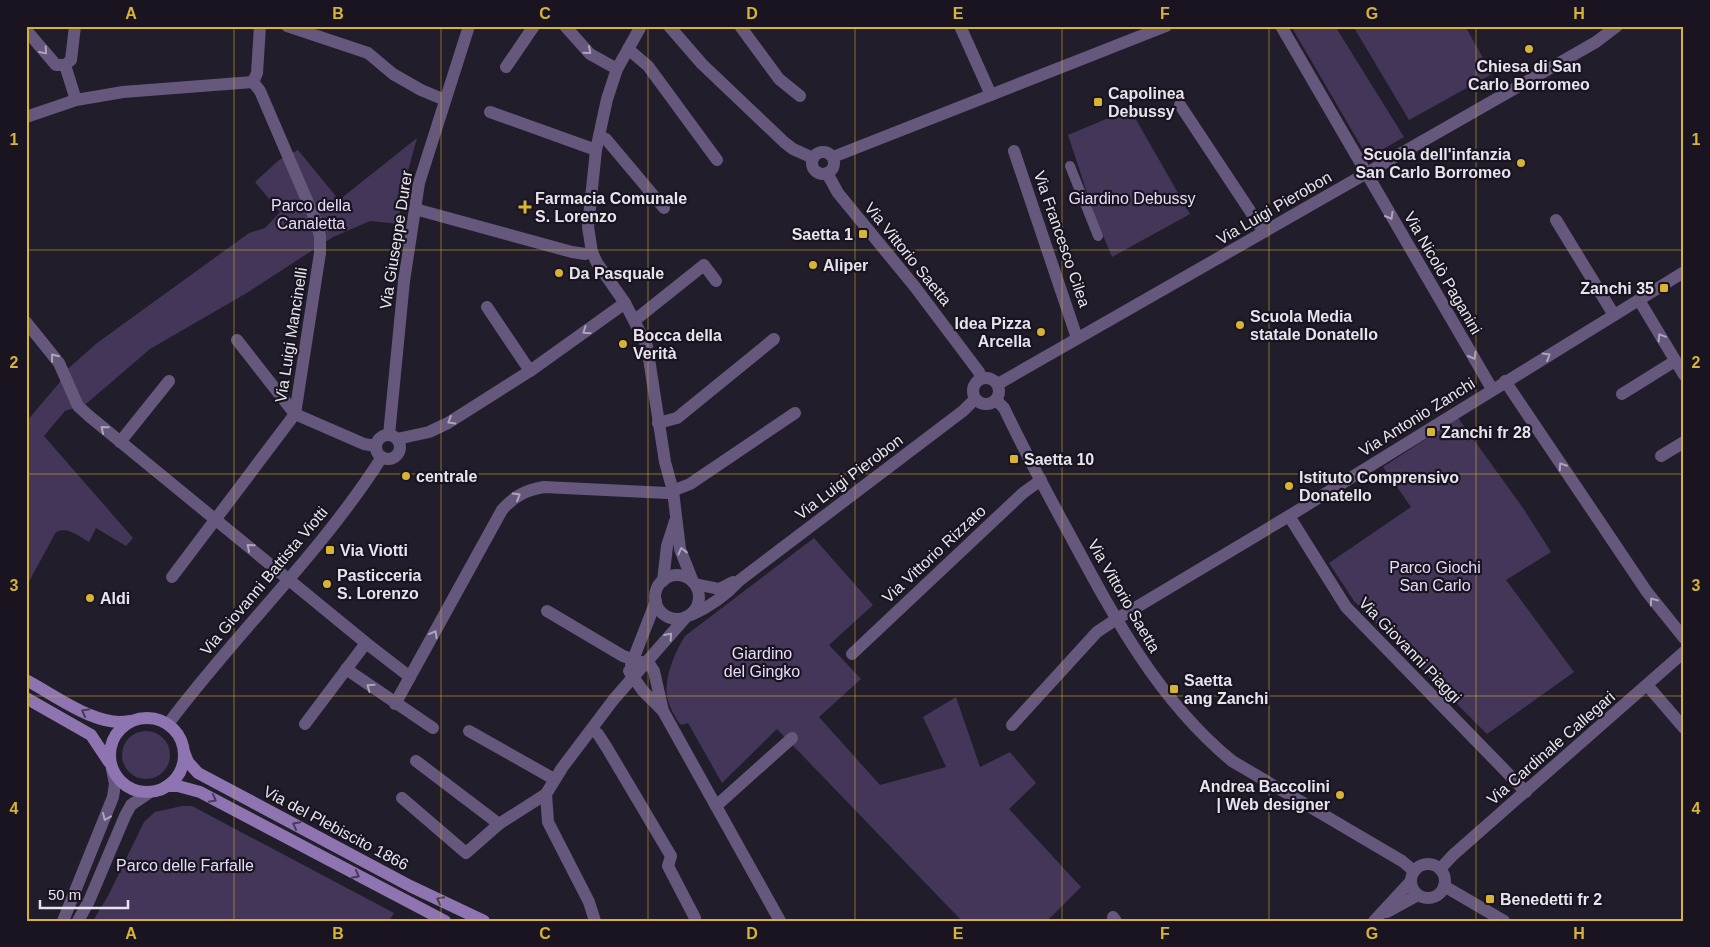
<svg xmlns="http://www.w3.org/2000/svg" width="1710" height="947" font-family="Arial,sans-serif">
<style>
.green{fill:#443658}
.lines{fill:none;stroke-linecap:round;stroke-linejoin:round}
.pedestrian{stroke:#66577c;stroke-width:10}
.minor{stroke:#66577c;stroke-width:12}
.tertiary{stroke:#66577c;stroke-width:12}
.secondary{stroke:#8e75b1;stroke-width:12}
.oneway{stroke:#ada5ba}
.oneway2{stroke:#483b5a}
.grid{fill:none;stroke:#d7b434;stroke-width:1;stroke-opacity:0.55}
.poi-dot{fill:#d7b434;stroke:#191420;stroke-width:2}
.labels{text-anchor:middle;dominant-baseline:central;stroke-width:4.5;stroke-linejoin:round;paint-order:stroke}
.poi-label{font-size:16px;font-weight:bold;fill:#e7e4ed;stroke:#191420;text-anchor:start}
.park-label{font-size:16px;fill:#e7dbfa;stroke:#191420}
.street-label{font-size:16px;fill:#e7e4ed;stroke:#191420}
.neatline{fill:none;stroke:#d7b434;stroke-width:2}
.grid-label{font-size:16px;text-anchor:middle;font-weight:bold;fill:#d7b434}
</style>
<rect width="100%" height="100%" fill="#221d2a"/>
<!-- green -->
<g class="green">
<polygon points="1291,26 1335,26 1404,137 1368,158"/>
<polygon points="1353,26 1465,26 1492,74 1409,120"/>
<polygon points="1130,109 1190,214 1112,257 1094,214 1068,135"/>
<path d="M417,138L402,193L399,224L370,221L333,237L245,294L150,349L86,404L65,411L44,436L133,538L126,546L96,528L89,542C79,536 67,526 56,532L26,587V422L60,382L61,375L97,343L249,233L265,228L280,212L255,182L279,160L298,150L339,200Z"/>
<polygon points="1458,418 1523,508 1551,552 1506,580 1574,672 1487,734 1407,654 1410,650 1398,638 1395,642 1354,601 1329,563 1411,507 1383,467"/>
<path d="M814,538L873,605L829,645L861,679L819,717L880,785L946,767L923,717L956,697L980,767L1010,752L1036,783L1009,809L1081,887L1047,921H962L777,729L722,783L688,723L682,725L679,723C674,715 669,706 667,697C664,677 675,652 685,636Z"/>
<circle cx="146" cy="755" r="24"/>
<polygon points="182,806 192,806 394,913 389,921 93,921 109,894 144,822 155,812"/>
</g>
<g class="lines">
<!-- pedestrian -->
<polyline class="pedestrian" points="1070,166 1098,236"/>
<!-- minor -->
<g class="minor">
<polyline points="287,26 368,53 393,74 421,90 445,100"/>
<polyline points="565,26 590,54 617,69"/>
<polyline points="641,26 617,69 607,99 596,150 588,227 592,252 597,263 625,303 647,346 665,462 673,491 680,549 693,582"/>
<polyline points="669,26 702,64 784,142 793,149 813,158"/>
<polyline points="740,26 779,79 800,96"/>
<polyline points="960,26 991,95"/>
<polyline points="1281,26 1492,389"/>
<polyline points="26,30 56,65 65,65"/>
<polyline points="628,49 648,66 717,160"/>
<polyline points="65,65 71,60 75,26"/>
<polyline points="65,65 76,100"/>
<polyline points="506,67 534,26"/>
<polyline points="253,82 257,73 260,26"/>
<polyline points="1180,105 1264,232"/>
<polyline points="490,112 596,150"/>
<polyline points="26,117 76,100 123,92 253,82"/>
<polyline points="599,137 606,139 664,208"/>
<polyline points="1014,151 1077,338"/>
<circle cx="823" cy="163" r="11"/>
<polyline points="833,157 1166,26"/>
<polyline points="827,173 838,193 915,287 979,372 981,378"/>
<polyline points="415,209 572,252 585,254 592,252"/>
<polyline points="1556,220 1614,315"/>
<polyline points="1639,300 1684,375"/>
<polyline points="487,307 530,371"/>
<polyline points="635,320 704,265 716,281"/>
<polyline points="26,322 59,363 78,406 89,416 366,643 410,677"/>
<polyline points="237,340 295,414 364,444 376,446"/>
<circle cx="986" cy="391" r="13"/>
<polyline points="1505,381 1647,592 1684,638"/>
<polyline points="998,384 1596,42 1617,26"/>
<polyline points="1622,394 1675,361"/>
<path d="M996,400L1004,408C1025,452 1048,495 1071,537C1115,619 1159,701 1232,761L1402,861L1414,871"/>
<polyline points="658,423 677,418 774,339"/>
<polyline points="397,439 429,432 448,423 530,371 625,303"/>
<polyline points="120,442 169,381"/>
<polyline points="1661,456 1684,442"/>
<polyline points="1289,516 1346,607 1526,792"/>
<circle cx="677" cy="597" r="22"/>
<polyline points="172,577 295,414 320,253 320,236 315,219 260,91 253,82"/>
<polyline points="663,581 667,546 675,521"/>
<polyline points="695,584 719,589 733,582"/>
<polyline points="547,611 623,656 650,665 654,671 663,711 780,921"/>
<path d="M691,615C710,607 726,595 740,580L963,411L975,399"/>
<polyline points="852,654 1023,493 1041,480"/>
<polyline points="631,665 656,601"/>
<polyline points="346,669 433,728"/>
<polyline points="629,671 643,691 663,711"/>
<polyline points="1647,685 1684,728"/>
<path d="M395,704L502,510C514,496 526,490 544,487L667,493L690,484L795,413"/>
<polyline points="305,724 366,643"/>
<polyline points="1012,725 1097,632 1115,620 1289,516 1684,272"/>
<polyline points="592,730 598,734 607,748 671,856 668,866 695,918"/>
<polyline points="469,731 554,779"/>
<polyline points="416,761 499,824"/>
<polyline points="402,798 466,853 499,824 546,794"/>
<polyline points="716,806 792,738"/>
<circle cx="1428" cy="881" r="17"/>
<polyline points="1440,869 1453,855 1684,652"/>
<polyline points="1444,886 1504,921"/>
<polyline points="1387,912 1418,895"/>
<polyline points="1113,917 1116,921"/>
<polyline points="595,921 589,902 548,822 546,794 562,768 614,699 686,617"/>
<polyline points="1374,921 1411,881"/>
</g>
<!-- tertiary -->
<g class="tertiary">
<polyline points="389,435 404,281 419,183 469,26"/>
<circle cx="388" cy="447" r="12"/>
<path d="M168,724C236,633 321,553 382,457"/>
<polyline points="63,921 113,797 115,784 112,769"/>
<polyline points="78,921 89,901 125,816 131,805 150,792"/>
</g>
<!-- secondary -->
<g class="secondary">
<path d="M26,680C55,695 97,728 129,721"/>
<polyline points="26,698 91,735 109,762"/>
<circle cx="147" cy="755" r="37"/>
<polyline points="184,752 188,762 198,773 410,886 484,921"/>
<polyline points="167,786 178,786 200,792 445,921"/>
</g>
</g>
<!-- one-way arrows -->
<defs><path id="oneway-chevron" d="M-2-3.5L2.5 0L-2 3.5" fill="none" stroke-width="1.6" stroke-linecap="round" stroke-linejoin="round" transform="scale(1.25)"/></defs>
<g class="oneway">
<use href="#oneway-chevron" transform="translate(44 51) rotate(49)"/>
<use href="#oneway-chevron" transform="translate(588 51) rotate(40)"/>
<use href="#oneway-chevron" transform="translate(1390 216) rotate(60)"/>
<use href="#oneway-chevron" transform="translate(586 331) rotate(145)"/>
<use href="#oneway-chevron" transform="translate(1661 337) rotate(-121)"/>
<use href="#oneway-chevron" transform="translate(1473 356) rotate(60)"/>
<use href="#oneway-chevron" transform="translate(1547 356) rotate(-31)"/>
<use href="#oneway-chevron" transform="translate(54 357) rotate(-128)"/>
<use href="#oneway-chevron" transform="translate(451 421) rotate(149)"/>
<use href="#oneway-chevron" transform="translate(104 429) rotate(-140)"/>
<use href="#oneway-chevron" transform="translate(1562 466) rotate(-123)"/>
<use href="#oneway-chevron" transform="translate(517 496) rotate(-31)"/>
<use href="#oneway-chevron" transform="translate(250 547) rotate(-140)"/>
<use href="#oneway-chevron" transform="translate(682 551) rotate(-104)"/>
<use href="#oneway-chevron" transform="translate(1653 601) rotate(-125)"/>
<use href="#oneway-chevron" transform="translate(434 634) rotate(-61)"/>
<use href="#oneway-chevron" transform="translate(669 636) rotate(-48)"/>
<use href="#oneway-chevron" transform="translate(370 687) rotate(-145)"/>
<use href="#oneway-chevron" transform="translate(106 817) rotate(113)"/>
</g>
<g class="oneway2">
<use href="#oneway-chevron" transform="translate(85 712) rotate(-151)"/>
<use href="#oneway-chevron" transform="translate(213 799) rotate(28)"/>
<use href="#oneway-chevron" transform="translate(296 825) rotate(-152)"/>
<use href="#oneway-chevron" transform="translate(356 875) rotate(28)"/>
<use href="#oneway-chevron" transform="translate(440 900) rotate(-154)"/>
</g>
<!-- grid -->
<path class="grid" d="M234,26V921M441,26V921M648,26V921M855,26V921M1062,26V921M1269,26V921M1476,26V921M26,250H1684M26,474H1684M26,696H1684"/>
<!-- markers -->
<g class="poi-dot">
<circle cx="1529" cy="49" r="5"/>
<rect x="1093" y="97" width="10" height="10" rx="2.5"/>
<circle cx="1521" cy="163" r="5"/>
<path d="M522.5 199.5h5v5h5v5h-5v5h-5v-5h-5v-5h5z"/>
<rect x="858" y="229" width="10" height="10" rx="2.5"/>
<circle cx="813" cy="265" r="5"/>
<circle cx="559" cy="273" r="5"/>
<rect x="1659" y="283" width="10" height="10" rx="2.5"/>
<circle cx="1240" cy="325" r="5"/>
<circle cx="1041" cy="332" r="5"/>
<circle cx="623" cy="344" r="5"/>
<rect x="1426" y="427" width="10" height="10" rx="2.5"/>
<rect x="1009" y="454" width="10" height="10" rx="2.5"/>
<circle cx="406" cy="476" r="5"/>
<circle cx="1289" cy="486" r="5"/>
<rect x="325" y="545" width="10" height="10" rx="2.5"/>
<circle cx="327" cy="584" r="5"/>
<circle cx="90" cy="598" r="5"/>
<rect x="1169" y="684" width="10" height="10" rx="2.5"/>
<circle cx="1340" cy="795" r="5"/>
<rect x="1485" y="894" width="10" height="10" rx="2.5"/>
</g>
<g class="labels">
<!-- poi labels -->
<g class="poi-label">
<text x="1529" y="66" text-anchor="middle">Chiesa di San<tspan x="1529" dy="18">Carlo Borromeo</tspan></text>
<text x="1108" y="93">Capolinea<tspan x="1108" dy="18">Debussy</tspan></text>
<text x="1511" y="154" text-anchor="end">Scuola dell'infanzia<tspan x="1511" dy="18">San Carlo Borromeo</tspan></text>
<text x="535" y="198">Farmacia Comunale<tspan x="535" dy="18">S. Lorenzo</tspan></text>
<text x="853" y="234" text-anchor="end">Saetta 1</text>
<text x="823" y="265">Aliper</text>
<text x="569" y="273">Da Pasquale</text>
<text x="1654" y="288" text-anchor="end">Zanchi 35</text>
<text x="1250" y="316">Scuola Media<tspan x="1250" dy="18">statale Donatello</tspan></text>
<text x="1031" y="323" text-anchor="end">Idea Pizza<tspan x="1031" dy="18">Arcella</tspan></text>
<text x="633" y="335">Bocca della<tspan x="633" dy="18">Verità</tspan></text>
<text x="1441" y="432">Zanchi fr 28</text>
<text x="1024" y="459">Saetta 10</text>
<text x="416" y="476">centrale</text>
<text x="1299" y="477">Istituto Comprensivo<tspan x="1299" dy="18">Donatello</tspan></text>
<text x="340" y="550">Via Viotti</text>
<text x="337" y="575">Pasticceria<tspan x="337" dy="18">S. Lorenzo</tspan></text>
<text x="100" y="598">Aldi</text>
<text x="1184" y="680">Saetta<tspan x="1184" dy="18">ang Zanchi</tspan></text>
<text x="1330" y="786" text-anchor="end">Andrea Baccolini<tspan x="1330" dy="18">| Web designer</tspan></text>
<text x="1500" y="899">Benedetti fr 2</text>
</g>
<!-- park labels -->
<g class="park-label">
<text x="1132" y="198">Giardino Debussy</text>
<text x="311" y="205">Parco della<tspan x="311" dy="18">Canaletta</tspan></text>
<text x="1435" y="567">Parco Giochi<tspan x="1435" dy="18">San Carlo</tspan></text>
<text x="762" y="653">Giardino<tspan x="762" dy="18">del Gingko</tspan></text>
<text x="185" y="865">Parco delle Farfalle</text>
</g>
<!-- street labels -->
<g class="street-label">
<text transform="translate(1274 208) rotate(-30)">Via Luigi Pierobon</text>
<text transform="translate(1062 239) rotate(71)">Via Francesco Cilea</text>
<text transform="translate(396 240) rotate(-81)">Via Giuseppe Durer</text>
<text transform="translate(908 254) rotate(51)">Via Vittorio Saetta</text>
<text transform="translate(1443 273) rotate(60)">Via Nicolò Paganini</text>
<text transform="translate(291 335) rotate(-81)">Via Luigi Mancinelli</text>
<text transform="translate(1417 417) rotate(-32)">Via Antonio Zanchi</text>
<text transform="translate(849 477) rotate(-37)">Via Luigi Pierobon</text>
<text transform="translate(934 554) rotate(-43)">Via Vittorio Rizzato</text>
<text transform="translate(264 581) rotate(-50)">Via Giovanni Battista Viotti</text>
<text transform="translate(1124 596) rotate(60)">Via Vittorio Saetta</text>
<text transform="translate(1410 650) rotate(46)">Via Giovanni Piaggi</text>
<text transform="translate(1551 748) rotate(-41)">Via Cardinale Callegari</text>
<text transform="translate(336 828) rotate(28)">Via del Plebiscito 1866</text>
</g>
</g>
<!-- border -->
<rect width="1710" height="947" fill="none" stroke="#191420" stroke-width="55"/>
<!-- scale -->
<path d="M40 900v8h88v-8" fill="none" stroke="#e7e4ed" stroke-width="2.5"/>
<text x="48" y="900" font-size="15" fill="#e7e4ed" stroke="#191420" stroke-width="4" paint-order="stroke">50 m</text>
<rect x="28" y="28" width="1654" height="892" class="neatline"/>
<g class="grid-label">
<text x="131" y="19">A</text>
<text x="338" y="19">B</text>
<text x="545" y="19">C</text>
<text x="752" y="19">D</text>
<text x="958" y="19">E</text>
<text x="1165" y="19">F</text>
<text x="1372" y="19">G</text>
<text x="1579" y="19">H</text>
<text x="14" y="145">1</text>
<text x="1696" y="145">1</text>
<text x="14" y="368">2</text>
<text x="1696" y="368">2</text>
<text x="14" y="591">3</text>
<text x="1696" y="591">3</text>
<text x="14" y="814">4</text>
<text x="1696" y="814">4</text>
<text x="131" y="939">A</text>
<text x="338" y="939">B</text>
<text x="545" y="939">C</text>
<text x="752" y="939">D</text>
<text x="958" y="939">E</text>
<text x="1165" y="939">F</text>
<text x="1372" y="939">G</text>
<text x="1579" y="939">H</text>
</g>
</svg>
